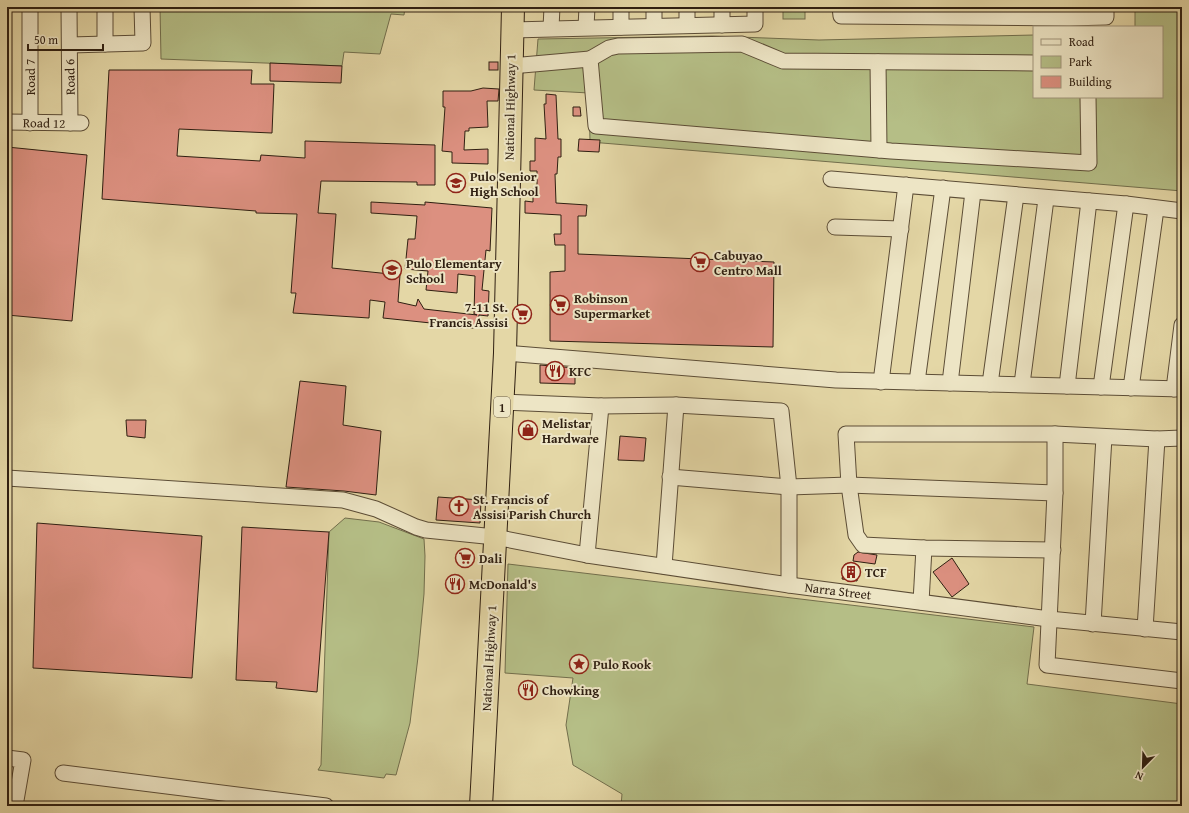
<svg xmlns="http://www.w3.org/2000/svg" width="1189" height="813" font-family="'Gentium Book Plus',serif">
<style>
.green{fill:#b5be86;stroke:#726e4c}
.building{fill:#dc9080;stroke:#2f1f11}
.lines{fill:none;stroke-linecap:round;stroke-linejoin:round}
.minor-casing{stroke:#5c4d36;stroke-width:17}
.highway-casing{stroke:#2f1f11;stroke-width:24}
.minor{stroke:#ede5c5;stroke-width:15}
.highway{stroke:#e4d7a6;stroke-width:22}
.labels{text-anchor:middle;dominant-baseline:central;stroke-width:4;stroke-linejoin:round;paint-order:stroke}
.shield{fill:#ede5c5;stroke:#685a47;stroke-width:1}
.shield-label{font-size:12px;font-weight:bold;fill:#2f1f11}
.street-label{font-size:13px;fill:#2f1f11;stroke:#ede5c5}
.poi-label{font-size:13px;font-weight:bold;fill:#2f1f11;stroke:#ede5c5;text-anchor:start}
</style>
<rect width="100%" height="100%" fill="#e4d7a6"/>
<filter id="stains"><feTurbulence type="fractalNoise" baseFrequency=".005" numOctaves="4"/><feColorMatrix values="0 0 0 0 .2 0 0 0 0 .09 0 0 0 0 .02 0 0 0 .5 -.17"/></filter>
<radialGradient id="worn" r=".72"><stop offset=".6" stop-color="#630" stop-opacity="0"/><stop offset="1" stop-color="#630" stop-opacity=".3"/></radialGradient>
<!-- green -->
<g class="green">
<polygon points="160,7 405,7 404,15 391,14 380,54 344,52 342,66 161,59"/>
<rect x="783" y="7" width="22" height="12"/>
<polygon points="1135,7 1182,7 1182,191 590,142 589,93 534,90 538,39 712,36 819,40 1034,35 1034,97 1162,97 1162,27 1135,27"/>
<polygon points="345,518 379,522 424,539 425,556 424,594 418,657 410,723 396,775 386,774 384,778 318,770 321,765 329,532"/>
<polygon points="508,564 1034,627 1027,684 1182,704 1182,806 621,806 622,794 573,765 566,725 573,678 505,673"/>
</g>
<!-- building -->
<g class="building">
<rect x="489" y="62" width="9" height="8"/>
<polygon points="270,63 342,66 341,83 270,81"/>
<polygon points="109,70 252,70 251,84 274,84 272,133 179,129 177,156 260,161 261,155 305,158 305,141 435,145 435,185 417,185 417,182 321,181 318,213 336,214 332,268 400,275 398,302 416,306 418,299 424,309 477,315 474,314 475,276 458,274 457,293 426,290 428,271 405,269 408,239 415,239 417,216 371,213 371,202 425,205 425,202 492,208 490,251 486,250 482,290 489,291 488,316 479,315 478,328 450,328 450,325 383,318 385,302 370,300 369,318 293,313 296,293 291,293 297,214 256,213 256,211 102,199"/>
<polygon points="483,88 499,89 498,101 487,101 488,127 469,128 469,131 465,131 464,150 488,149 488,164 452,163 452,152 442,151 445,107 443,107 443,91 471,91"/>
<polygon points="546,94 556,95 558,139 561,139 561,157 558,157 557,174 555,174 556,203 587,205 586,216 578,216 578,254 774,262 773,347 550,341 550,272 565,271 565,245 555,245 554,234 561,234 561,215 525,213 525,201 533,202 533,188 537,188 537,171 530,171 530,161 535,161 535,138 546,139 544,104 546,104"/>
<polygon points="573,107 580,107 581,116 573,116"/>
<polygon points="579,139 600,140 599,152 578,151"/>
<polygon points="7,147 87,155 72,321 7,315"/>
<polygon points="540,365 575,368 575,384 540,383"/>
<polygon points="300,381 346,386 343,425 381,431 376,495 344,491 286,487"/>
<polygon points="126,420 146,420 145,438 127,436"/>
<polygon points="620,436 646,438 644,461 618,460"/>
<polygon points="438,497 481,500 480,523 436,520"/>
<polygon points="37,523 202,536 192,678 33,668"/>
<polygon points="242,527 329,532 317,692 276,688 277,682 236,680"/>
<polygon points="858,552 877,555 875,564 853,561 854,555"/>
<polygon points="952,558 969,584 952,597 933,572"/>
<polygon points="845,564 859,566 857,581 842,579"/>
</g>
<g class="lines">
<!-- minor casing -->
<g class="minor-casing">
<g id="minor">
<polyline points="30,7 30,123"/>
<polyline points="69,7 70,123"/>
<polyline points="105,7 105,44"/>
<polyline points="840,7 841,16 1069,18 1106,17 1106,7"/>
<polyline points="687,25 687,7"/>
<polyline points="722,25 722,7"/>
<polyline points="654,26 654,7"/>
<polyline points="586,27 587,7"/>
<polyline points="621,27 621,7"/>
<polyline points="551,28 552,7"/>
<polyline points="512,30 755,24 755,7"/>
<polyline points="70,45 143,43 142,7"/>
<polyline points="878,62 879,150"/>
<polyline points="1034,63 783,61 742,44 618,46 609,48 590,59 596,126 891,151 1089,163 1088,97"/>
<polyline points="511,66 590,59"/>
<polyline points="7,122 81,123"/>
<polyline points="831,179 1126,204 1182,211"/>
<polyline points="835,227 901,229"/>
<polyline points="505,353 836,380 1182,389"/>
<polyline points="881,382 906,185"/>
<polyline points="917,382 943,188"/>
<polyline points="950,383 973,192"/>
<polyline points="990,384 1016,195"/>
<polyline points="1022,384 1046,199"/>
<polyline points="1067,386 1089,201"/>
<polyline points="1101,387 1126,204"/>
<polyline points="1131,388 1156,209"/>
<polyline points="1174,389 1182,325"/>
<polyline points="502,402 601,406 676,405 781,411 789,487 789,585"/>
<polyline points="1055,434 1055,493 1047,665 1182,681"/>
<polyline points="670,477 789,487 849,485 1055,493"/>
<polyline points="7,478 343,500 376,509 416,527 426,530 495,537 587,555 789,585 1049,619 1182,632"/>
<polyline points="1053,550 924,548 863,545 856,535 849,485 846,434 1055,434 1157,439 1182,438"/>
<polyline points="587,555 601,406"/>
<polyline points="664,566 676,405"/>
<polyline points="921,602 924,548"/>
<polyline points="1093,624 1104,437"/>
<polyline points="1145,629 1157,439"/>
<polyline points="7,758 23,760 15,806"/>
<polyline points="63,773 326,806"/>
</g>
</g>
<!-- highway casing -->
<g class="highway-casing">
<polyline id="highway" points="481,806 505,353 513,7"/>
</g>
<!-- minor -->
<use href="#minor" class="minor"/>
<!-- highway -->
<use href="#highway" class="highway"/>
</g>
<!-- icons -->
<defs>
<g id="school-ring" transform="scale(1)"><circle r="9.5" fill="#ede5c5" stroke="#8f2418" stroke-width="1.5"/><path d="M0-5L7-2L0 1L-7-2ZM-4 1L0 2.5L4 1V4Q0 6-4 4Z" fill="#8f2418"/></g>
<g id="supermarket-ring" transform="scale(1)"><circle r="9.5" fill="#ede5c5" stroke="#8f2418" stroke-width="1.5"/><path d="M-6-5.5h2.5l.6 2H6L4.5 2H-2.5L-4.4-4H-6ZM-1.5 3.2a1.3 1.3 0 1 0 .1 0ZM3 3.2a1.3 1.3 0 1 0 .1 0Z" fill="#8f2418"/></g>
<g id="restaurant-ring" transform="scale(1)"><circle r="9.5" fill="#ede5c5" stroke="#8f2418" stroke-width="1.5"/><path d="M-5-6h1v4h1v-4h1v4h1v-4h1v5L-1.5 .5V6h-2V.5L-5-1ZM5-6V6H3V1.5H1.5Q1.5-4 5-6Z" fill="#8f2418"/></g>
<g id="shop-ring" transform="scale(1)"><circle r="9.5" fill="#ede5c5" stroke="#8f2418" stroke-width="1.5"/><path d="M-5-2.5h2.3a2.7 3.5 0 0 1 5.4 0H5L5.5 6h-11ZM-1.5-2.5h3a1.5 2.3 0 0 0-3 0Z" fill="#8f2418"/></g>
<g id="church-ring" transform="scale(1)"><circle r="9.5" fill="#ede5c5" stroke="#8f2418" stroke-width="1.5"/><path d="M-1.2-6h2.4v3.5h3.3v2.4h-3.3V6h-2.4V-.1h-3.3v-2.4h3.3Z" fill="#8f2418"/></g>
<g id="building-ring" transform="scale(1)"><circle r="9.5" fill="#ede5c5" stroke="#8f2418" stroke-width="1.5"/><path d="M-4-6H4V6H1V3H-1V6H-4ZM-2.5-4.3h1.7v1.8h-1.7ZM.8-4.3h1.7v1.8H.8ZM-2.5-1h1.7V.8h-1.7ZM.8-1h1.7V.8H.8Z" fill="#8f2418"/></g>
<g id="sight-ring" transform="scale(1)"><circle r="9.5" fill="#ede5c5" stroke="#8f2418" stroke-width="1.5"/><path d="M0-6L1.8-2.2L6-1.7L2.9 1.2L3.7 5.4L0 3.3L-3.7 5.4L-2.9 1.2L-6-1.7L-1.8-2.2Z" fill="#8f2418"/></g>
</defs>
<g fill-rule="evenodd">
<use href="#school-ring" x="456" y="183"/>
<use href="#supermarket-ring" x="700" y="262"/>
<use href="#school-ring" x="392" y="270"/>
<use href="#supermarket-ring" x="560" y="305"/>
<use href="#supermarket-ring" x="522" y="314"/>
<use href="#restaurant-ring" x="555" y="371"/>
<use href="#shop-ring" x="528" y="430"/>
<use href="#church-ring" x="459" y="506"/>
<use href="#supermarket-ring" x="465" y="558"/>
<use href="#building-ring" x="851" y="572"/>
<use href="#restaurant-ring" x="455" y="584"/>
<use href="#sight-ring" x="579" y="664"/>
<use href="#restaurant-ring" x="528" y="690"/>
</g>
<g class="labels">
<!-- shield labels -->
<rect class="shield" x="494" y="397" width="16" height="20" rx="3"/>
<g class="shield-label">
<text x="502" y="407">1</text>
</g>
<!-- street labels -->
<g class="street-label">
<text transform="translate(30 77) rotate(-90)">Road 7</text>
<text transform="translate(70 77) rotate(-91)">Road 6</text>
<text transform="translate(510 107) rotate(-89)">National Highway 1</text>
<text transform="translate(44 123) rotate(1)">Road 12</text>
<text transform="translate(838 591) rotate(7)">Narra Street</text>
<text transform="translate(489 658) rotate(-87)">National Highway 1</text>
</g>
<!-- poi labels -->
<g class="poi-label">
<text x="470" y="176">Pulo Senior<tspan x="470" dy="15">High School</tspan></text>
<text x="714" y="255">Cabuyao<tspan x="714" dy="15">Centro Mall</tspan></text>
<text x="406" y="263">Pulo Elementary<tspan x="406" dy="15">School</tspan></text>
<text x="574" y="298">Robinson<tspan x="574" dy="15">Supermarket</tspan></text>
<text x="508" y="307" text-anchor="end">7-11 St.<tspan x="508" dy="15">Francis Assisi</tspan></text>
<text x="569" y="371">KFC</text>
<text x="542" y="423">Melistar<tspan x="542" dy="15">Hardware</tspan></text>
<text x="473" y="499">St. Francis of<tspan x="473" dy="15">Assisi Parish Church</tspan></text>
<text x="479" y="558">Dali</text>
<text x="865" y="572">TCF</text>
<text x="469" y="584">McDonald's</text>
<text x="593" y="664">Pulo Rook</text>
<text x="542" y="690">Chowking</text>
</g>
</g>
<!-- margin -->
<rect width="1189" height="813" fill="none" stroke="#e4d7a6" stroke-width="24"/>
<rect x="8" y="8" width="1173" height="797" fill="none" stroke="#2f1f11" stroke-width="2"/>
<rect x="12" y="12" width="1165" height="789" fill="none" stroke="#2f1f11"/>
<!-- legend -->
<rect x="1033" y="26" width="130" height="72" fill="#ede5c5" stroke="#a1967d"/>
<rect x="1041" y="39" width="20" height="6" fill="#ede5c5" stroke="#a1967d"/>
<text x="1069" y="46" font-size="12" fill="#2f1f11">Road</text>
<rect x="1041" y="56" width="20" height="12" fill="#b5be86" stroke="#a1967d"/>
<text x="1069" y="66" font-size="12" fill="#2f1f11">Park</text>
<rect x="1041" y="76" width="20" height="12" fill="#dc9080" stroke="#a1967d"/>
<text x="1069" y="86" font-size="12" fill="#2f1f11">Building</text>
<!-- north arrow -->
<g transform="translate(1143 767) rotate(203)" stroke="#ede5c5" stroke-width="3" paint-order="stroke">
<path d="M0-3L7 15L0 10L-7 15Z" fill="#2f1f11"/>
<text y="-6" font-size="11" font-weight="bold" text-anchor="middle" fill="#2f1f11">N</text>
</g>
<!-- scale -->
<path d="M28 44v6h75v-6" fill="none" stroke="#2f1f11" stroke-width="2"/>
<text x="34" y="44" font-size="12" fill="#2f1f11" stroke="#ede5c5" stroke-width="3" paint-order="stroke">50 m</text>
<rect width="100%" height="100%" filter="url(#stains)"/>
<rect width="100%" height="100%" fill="url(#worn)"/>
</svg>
